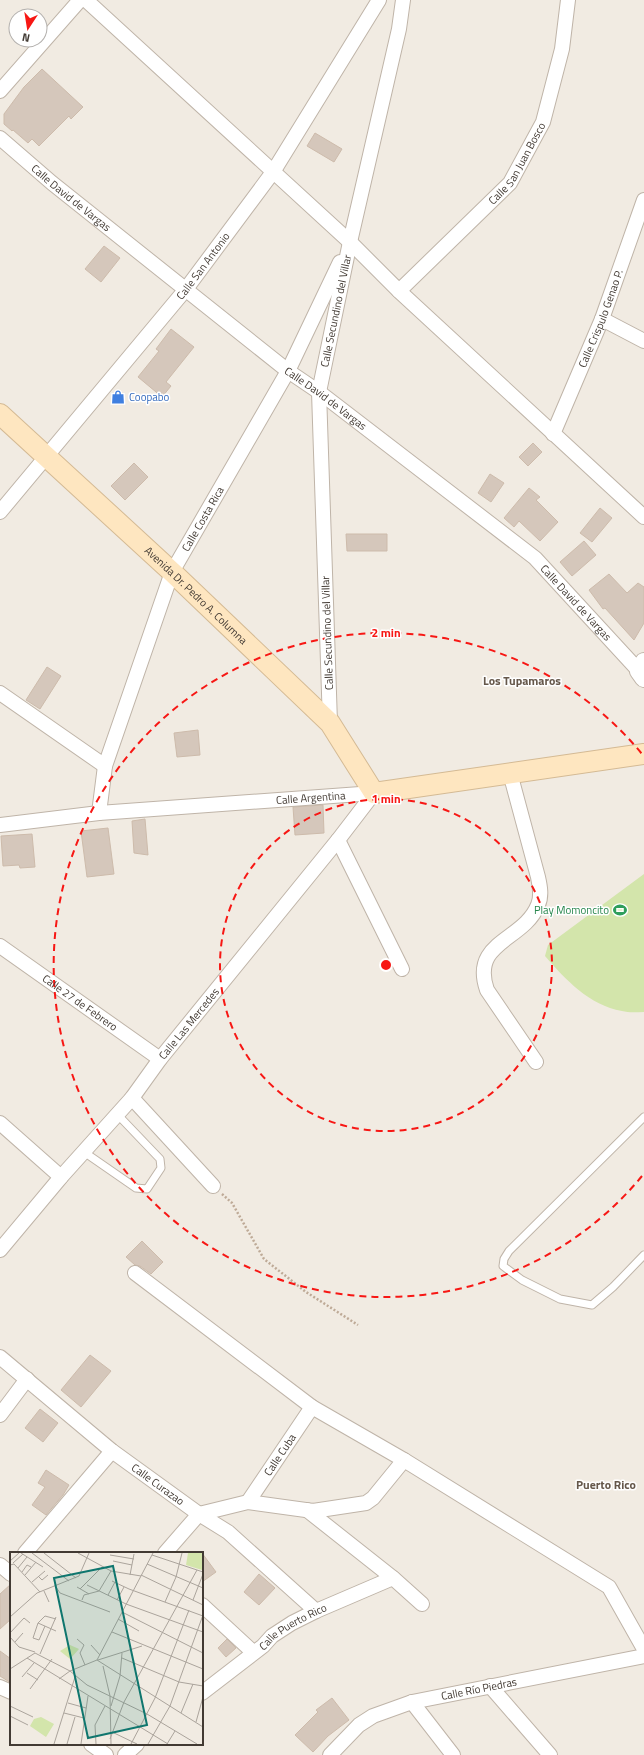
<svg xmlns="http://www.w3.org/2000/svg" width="644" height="1755" font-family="'Titillium Web',sans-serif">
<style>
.pitch{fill:#d3e5ab}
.building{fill:#d5c7bb;stroke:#cdbbab}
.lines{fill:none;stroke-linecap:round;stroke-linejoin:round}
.service-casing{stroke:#bfb4a8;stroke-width:9}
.minor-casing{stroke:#bfb4a8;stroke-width:16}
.tertiary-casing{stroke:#bfb4a8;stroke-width:20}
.secondary-casing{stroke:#d4ba94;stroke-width:22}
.path{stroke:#beaa97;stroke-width:2.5;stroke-dasharray:2 2;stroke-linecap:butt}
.service{stroke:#fff;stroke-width:7}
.minor{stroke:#fff;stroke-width:14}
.tertiary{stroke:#fff;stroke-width:18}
.secondary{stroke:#fee6c0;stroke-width:20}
.ring{fill:none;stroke:#f71714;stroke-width:2;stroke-dasharray:7 5}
.labels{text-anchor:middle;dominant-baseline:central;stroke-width:3;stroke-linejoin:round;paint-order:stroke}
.street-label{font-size:11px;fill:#423a33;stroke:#fff}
.shop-label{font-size:11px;fill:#366cbe;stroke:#fff;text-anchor:start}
.leisure-label{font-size:11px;fill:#27864d;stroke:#fff;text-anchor:end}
.neighbourhood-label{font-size:12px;font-weight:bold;fill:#65574a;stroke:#fff}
.inset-road{fill:none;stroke:#aba49c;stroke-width:1}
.view{fill:#0f766e;fill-opacity:0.15;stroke:#0f766e;stroke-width:2}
.inset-edge{fill:none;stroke:#423a33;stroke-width:2}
.centre{fill:#f71714;stroke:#fff;stroke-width:2}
.ring-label{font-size:12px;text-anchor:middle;font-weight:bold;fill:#f71714;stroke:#fff;stroke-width:3;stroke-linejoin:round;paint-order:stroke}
</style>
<rect width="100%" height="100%" fill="#f1ebe2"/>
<!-- pitch -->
<path class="pitch" d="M644,874V1012C637,1012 629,1013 622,1011C589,1005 566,980 545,956L548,945Z"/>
<!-- building -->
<g class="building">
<polygon points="42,69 83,107 71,119 69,116 39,146 32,139 28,143 13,130 12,131 4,124 4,114 24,87"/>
<polygon points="315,133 342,149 334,162 307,146"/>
<polygon points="104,246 120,258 101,282 85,269"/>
<polygon points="171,329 194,347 166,382 171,386 162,397 138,377 159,351 156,349"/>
<polygon points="533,443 542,452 528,466 519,457"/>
<polygon points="134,463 148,477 125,500 111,486"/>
<polygon points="490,474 504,483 491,502 478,493"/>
<polygon points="529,488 540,497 536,500 558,522 540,541 519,521 514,527 504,518"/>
<polygon points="600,508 612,518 592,542 580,533"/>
<polygon points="346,534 387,534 387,551 347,551"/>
<polygon points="584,541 596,555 572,576 560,562"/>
<polygon points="609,574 627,593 638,583 644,587 644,623 634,640 605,608 603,609 589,590"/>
<polygon points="47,667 61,676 40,709 26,700"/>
<polygon points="198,730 200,755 177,757 174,733"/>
<polygon points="323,805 324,833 295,835 293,807"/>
<polygon points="145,819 148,855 134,853 132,821"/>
<polygon points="108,828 114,874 87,877 81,831"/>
<polygon points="32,834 35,867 20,868 19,865 3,866 1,836"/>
<polygon points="142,1241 163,1262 151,1274 140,1266 135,1265 126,1257"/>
<polygon points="90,1355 111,1371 81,1407 61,1390"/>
<polygon points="40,1409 58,1423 43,1442 25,1428"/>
<polygon points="46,1470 69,1485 63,1495 46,1515 32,1505 45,1487 38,1483"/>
<polygon points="202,1553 216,1572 202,1582"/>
<polygon points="259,1574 275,1588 259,1605 244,1592"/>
<polygon points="11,1584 11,1619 0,1629 0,1594"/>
<polygon points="227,1639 236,1648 226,1657 218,1648"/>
<polygon points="0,1651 11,1659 11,1683 0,1676"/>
<polygon points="332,1698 349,1720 328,1736 313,1752 295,1735 318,1712 316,1710"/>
</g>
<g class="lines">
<!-- service casing -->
<g class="service-casing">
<g id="service">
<polyline points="644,1117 509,1251 504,1259 503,1266 522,1280 560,1299 592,1305 613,1287 644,1255"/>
<polyline points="84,1152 136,1188 147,1189 161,1168 160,1159 117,1114"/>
</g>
</g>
<!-- minor casing -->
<g class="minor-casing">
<g id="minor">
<polyline points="86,0 350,242 399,291 644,517"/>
<polyline points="0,91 80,0"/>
<path id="s1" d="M0,138L52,183L288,371L319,392L535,558L639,671"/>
<path id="s2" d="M399,291L510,183L543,122L562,49L568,0"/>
<polyline points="602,319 644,341"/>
<path id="s3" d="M553,434L602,319L644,200"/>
<path id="s4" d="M0,512L186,289L273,172L379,0"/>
<polyline points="0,693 105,766"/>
<path id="s5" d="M330,723L319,392L350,242L399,29L403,0"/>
<path d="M510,773L538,877C540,886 542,896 538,905C524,941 470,941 487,990L536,1062"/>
<path id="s6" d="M99,813L105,766L172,572L288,371L340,262"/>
<path id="s7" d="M0,825L99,813L374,793"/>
<polyline points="338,840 402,969"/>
<path id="s8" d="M0,946L160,1059"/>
<polyline points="132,1098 213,1186"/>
<polyline points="0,1123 61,1177"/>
<path id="s9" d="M0,1250L61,1177L132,1098L160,1059L338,840L374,793"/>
<polyline points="135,1273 312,1407 404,1460 609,1587 644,1649"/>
<path id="s10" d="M0,1357L112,1451L199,1514L228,1532L316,1611"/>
<polyline points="0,1415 27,1379"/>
<path id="s11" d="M248,1502L312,1407"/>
<polyline points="307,1510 393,1578 422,1604"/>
<polyline points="25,1553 112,1451"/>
<polyline points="165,1553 199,1514 248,1502 313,1511 366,1503 373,1498 404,1460"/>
<polyline points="0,1565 11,1574"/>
<polyline points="202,1605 253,1652"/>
<polyline points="490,1686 550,1755"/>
<polyline points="0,1687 11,1692"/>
<path id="s12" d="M202,1693L263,1646L272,1636L292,1623L316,1611L393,1578"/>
<polyline points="412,1702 453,1755"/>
<polyline points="91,1744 106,1755"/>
<polyline points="125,1755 137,1744"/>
<path id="s13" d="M330,1755L359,1725L373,1716L412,1702L644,1656"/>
</g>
</g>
<!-- tertiary casing -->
<g class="tertiary-casing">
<polyline id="tertiary" points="644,662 639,671 644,678"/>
</g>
<!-- secondary casing -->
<g class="secondary-casing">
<g id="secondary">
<path id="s14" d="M0,414L172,572L330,723L374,793L644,754"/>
</g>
</g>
<!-- path -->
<polyline class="path" points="222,1194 232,1203 264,1259 306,1292 358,1325"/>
<!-- service -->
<use href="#service" class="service"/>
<!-- minor -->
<use href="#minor" class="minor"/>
<!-- tertiary -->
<use href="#tertiary" class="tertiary"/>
<!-- secondary -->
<use href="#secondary" class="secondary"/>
</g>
<!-- distance rings -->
<g class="ring">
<circle cx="386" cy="965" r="166"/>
<path d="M642 1176A332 332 0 1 1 642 754"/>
</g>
<!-- icons -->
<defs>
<g id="shop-bare" transform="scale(1.08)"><path d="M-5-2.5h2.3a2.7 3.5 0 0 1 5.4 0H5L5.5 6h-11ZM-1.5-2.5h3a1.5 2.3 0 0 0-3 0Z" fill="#3f7fe0" stroke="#fff" stroke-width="2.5" paint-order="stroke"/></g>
<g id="stadium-bare" transform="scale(1.08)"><path d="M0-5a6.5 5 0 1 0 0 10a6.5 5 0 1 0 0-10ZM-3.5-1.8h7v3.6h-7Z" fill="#2e9e5b" stroke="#fff" stroke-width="2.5" paint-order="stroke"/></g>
</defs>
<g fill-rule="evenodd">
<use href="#shop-bare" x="118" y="397"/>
<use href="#stadium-bare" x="620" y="910"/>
</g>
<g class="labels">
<!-- street labels -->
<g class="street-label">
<text stroke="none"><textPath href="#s2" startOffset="175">Calle San Juan Bosco</textPath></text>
<text stroke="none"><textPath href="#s1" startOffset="93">Calle David de Vargas</textPath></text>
<text stroke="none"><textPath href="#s4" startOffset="319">Calle San Antonio</textPath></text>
<text stroke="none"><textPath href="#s5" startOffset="414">Calle Secundino del Villar</textPath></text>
<text stroke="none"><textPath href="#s3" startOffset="125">Calle Crispulo Genao P.</textPath></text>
<text stroke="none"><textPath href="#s1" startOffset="417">Calle David de Vargas</textPath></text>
<text stroke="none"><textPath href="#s6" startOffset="314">Calle Costa Rica</textPath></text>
<text stroke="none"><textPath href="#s14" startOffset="267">Avenida Dr. Pedro A. Columna</textPath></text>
<text stroke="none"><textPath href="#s1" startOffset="741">Calle David de Vargas</textPath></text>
<text transform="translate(327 633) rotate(-92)">Calle Secundino del Villar</text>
<text stroke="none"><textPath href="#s7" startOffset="312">Calle Argentina</textPath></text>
<text stroke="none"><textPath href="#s8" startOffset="98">Calle 27 de Febrero</textPath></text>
<text stroke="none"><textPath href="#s9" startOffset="295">Calle Las Mercedes</textPath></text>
<text stroke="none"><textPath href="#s11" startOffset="57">Calle Cuba</textPath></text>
<text stroke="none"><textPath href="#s10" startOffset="203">Calle Curazao</textPath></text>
<text stroke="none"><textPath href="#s12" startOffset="113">Calle Puerto Rico</textPath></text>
<text stroke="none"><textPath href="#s13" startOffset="168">Calle Río Piedras</textPath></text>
</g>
<!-- shop labels -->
<g class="shop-label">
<text x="129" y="397">Coopabo</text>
</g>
<!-- leisure labels -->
<g class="leisure-label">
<text x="609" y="910">Play Momoncito</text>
</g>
<!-- neighbourhood labels -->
<g class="neighbourhood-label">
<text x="522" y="680">Los Tupamaros</text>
<text x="606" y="1484">Puerto Rico</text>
</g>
</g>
<!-- overview -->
<g transform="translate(10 1552)">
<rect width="193" height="193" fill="#f1ebe2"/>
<path d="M178,1H193L192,18L176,13Z" fill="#d3e5ab"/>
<path d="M60,93L69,97L60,107L50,99ZM31,165L44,172L36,185L20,174L24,167Z" fill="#d3e5ab"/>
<path class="inset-road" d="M11,1L33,15M22,1L59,29M34,1L66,26M68,1L101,19L131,24M100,3L124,7M142,3L193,20M0,9L9,1M103,9L122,13M3,11L13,2M137,12L193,36M0,13L4,12L30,40M8,16L17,5M12,20L17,13L21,15M15,23L26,10M120,23L124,2M131,23L193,53M28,24L32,28L38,23M102,29L119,37L193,64M22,30L35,19M77,33L116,52M46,35L50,41L100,60M67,35L79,42M70,37L92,15M34,39L39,50M98,43L105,30M72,48L74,43L89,39L101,19M107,48L114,35M183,48L193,22M155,50L166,25L172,1M116,52L193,80M112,60L193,101M0,65L27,41L69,24L79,1M46,67L35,64L28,71L46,79M108,67L129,79M28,71L23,86L29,88L35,74M102,80L193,117M0,81L14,66L20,71M0,85L9,95L25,100M67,87L74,93L70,101L75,113M5,90L13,81M81,93L90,103M30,102L46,65M17,106L158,192M112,106L169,130L193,134M87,108L143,1M88,108L132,94M193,110V125M93,114L100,144L101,192M0,117L25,101L60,119L87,108L193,175M17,121L28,128M12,125L24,111M49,127L60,119L77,133L137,162L187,192M20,137L42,107M58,151L76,156M0,154L23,165M101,154L110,124L112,101M160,154L193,63M54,161L74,166M171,161L183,132M0,164L18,173M186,170L193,145M102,180L127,192M100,187L114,150L187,18M44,192L65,125M57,192L65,165M71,192L78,144M86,192L85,173L95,154M121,192L145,146L179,58M138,192L160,154M157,192L165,179"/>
<path class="view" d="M103,14L137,173L78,186L44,26Z"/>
<rect width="193" height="193" class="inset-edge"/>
</g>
<circle cx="386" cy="965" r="6" class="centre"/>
<g class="ring-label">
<text x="386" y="637">2 min</text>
<text x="386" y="803">1 min</text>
</g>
<!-- north arrow -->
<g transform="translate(28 28) rotate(192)"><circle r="19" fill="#ffffff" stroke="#b3b0ad"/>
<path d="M0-3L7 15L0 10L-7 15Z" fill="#f71714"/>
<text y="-6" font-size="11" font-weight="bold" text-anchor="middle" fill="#423a33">N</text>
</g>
</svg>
